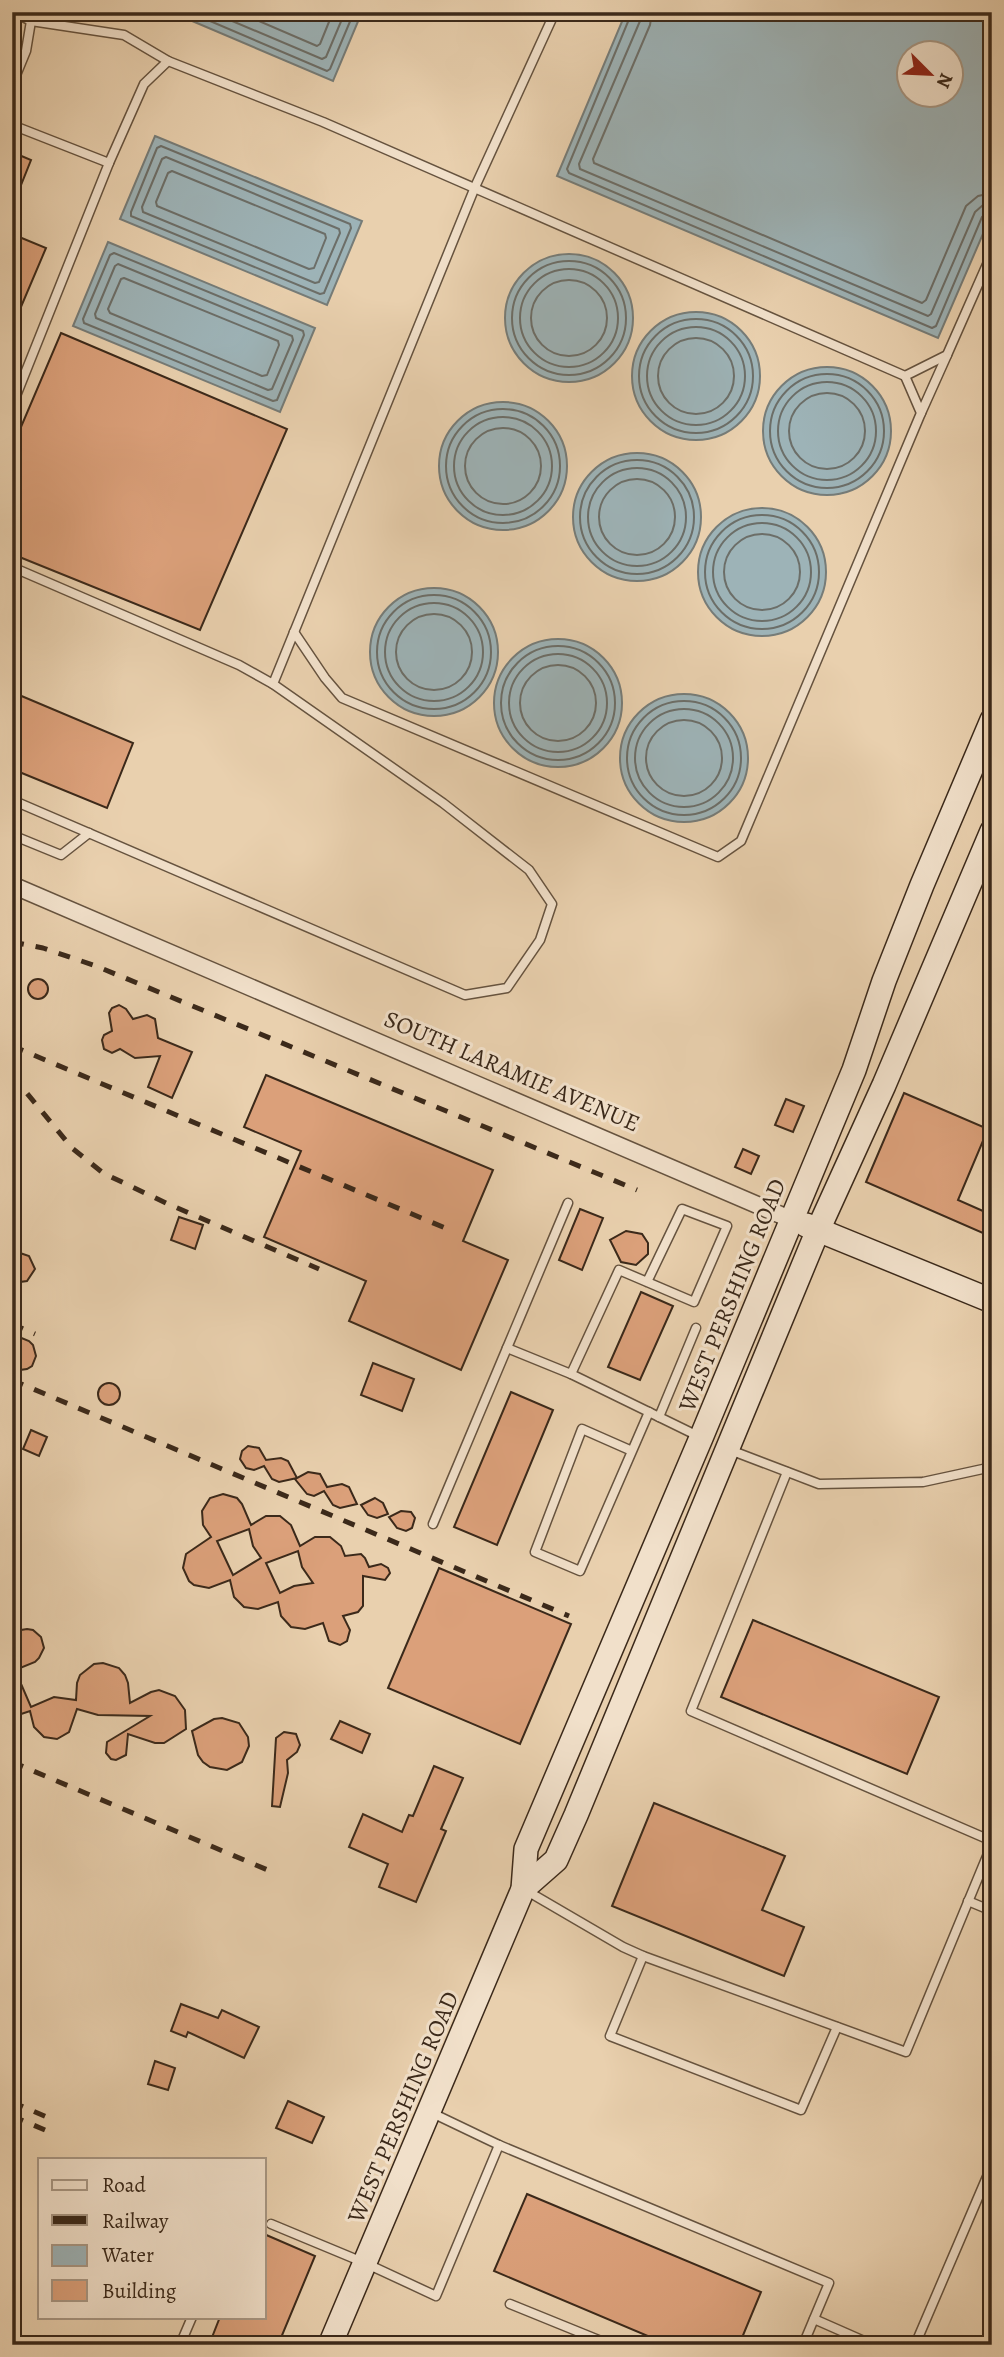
<svg xmlns="http://www.w3.org/2000/svg" width="1004" height="2357" font-family="Alegreya,serif">
<style>
.water{fill:#9db3b7;stroke:#767c78;stroke-width:2;fill-rule:evenodd}
.lines{fill:none;stroke-linecap:round;stroke-linejoin:round}
.shore{stroke:#6c6e68;stroke-width:2}
.building{fill:#dba07a;stroke:#3b291a;stroke-width:2;fill-rule:evenodd}
.lane-casing{stroke:#66533f;stroke-width:11}
.street-casing{stroke:#66533f;stroke-width:19}
.secondary-casing{stroke:#3b291a;stroke-width:26}
.lane{stroke:#f1e0ca;stroke-width:8}
.street{stroke:#f1e0ca;stroke-width:16}
.secondary{stroke:#f1e0ca;stroke-width:23}
.rail{stroke:#3b291a;stroke-width:5;stroke-dasharray:12 12;stroke-linecap:butt}
.labels{text-anchor:middle;dominant-baseline:central;stroke-width:6;stroke-linejoin:round;paint-order:stroke}
.street-label{font-size:24px;fill:#3b291a;stroke:#f1e0ca}
</style>
<rect width="100%" height="100%" fill="#e9d0ae"/>
<filter id="stains"><feTurbulence type="fractalNoise" baseFrequency=".00286" numOctaves="4"/><feColorMatrix values="0 0 0 0 .2 0 0 0 0 .09 0 0 0 0 .02 0 0 0 .5 -.17"/></filter>
<radialGradient id="worn" r=".72"><stop offset=".6" stop-color="#630" stop-opacity="0"/><stop offset="1" stop-color="#630" stop-opacity=".3"/></radialGradient>
<!-- water -->
<g class="water">
<polygon points="171,12 362,12 333,81"/>
<path d="M626,12H992V213L938,338L557,176ZM909,52H951V94H909Z"/>
<polygon points="155,136 362,221 327,305 120,219"/>
<polygon points="108,242 315,328 280,412 73,326"/>
<circle cx="569" cy="318" r="64"/>
<circle cx="696" cy="376" r="64"/>
<circle cx="827" cy="431" r="64"/>
<circle cx="503" cy="466" r="64"/>
<circle cx="637" cy="517" r="64"/>
<circle cx="762" cy="572" r="64"/>
<circle cx="434" cy="652" r="64"/>
<circle cx="558" cy="703" r="64"/>
<circle cx="684" cy="758" r="64"/>
</g>
<g class="lines">
<!-- shore -->
<g class="shore">
<polyline points="189,12 327,71 330,69 354,12"/>
<polyline points="211,12 322,59 326,57 345,12"/>
<polyline points="238,12 317,46 320,44 333,12"/>
<polyline points="632,12 567,169 569,173 932,328 936,326 982,217 986,213 992,213"/>
<polyline points="641,12 640,21 579,164 580,169 928,316 931,314 975,212 983,205 992,204"/>
<polyline points="652,12 650,25 593,159 594,163 922,303 926,300 966,206 978,196 992,193"/>
<polygon points="161,146 350,224 351,228 324,293 320,294 131,216 131,212 157,148"/>
<polygon points="166,157 339,229 340,233 319,282 315,283 143,212 142,207 162,159"/>
<polygon points="172,171 325,234 326,238 314,268 309,269 157,206 156,202 168,173"/>
<polygon points="114,253 303,331 304,335 277,400 273,401 84,323 83,319 110,255"/>
<circle cx="569" cy="318" r="57"/>
<polygon points="118,264 292,336 293,340 272,389 268,390 96,318 95,314 115,266"/>
<circle cx="569" cy="318" r="49"/>
<polygon points="124,278 278,341 279,345 267,375 262,376 110,313 108,309 121,279"/>
<circle cx="569" cy="318" r="38"/>
<circle cx="696" cy="376" r="57"/>
<circle cx="696" cy="376" r="49"/>
<circle cx="696" cy="376" r="38"/>
<circle cx="827" cy="431" r="57"/>
<circle cx="827" cy="431" r="49"/>
<circle cx="827" cy="431" r="38"/>
<circle cx="503" cy="466" r="57"/>
<circle cx="503" cy="466" r="49"/>
<circle cx="503" cy="466" r="38"/>
<circle cx="637" cy="517" r="57"/>
<circle cx="637" cy="517" r="49"/>
<circle cx="637" cy="517" r="38"/>
<circle cx="762" cy="572" r="57"/>
<circle cx="762" cy="572" r="49"/>
<circle cx="762" cy="572" r="38"/>
<circle cx="434" cy="652" r="57"/>
<circle cx="434" cy="652" r="49"/>
<circle cx="434" cy="652" r="38"/>
<circle cx="558" cy="703" r="57"/>
<circle cx="558" cy="703" r="49"/>
<circle cx="558" cy="703" r="38"/>
<circle cx="684" cy="758" r="57"/>
<circle cx="684" cy="758" r="49"/>
<circle cx="684" cy="758" r="38"/>
</g>
</g>
<!-- building -->
<g class="building">
<polygon points="12,152 31,160 13,205 12,205"/>
<polygon points="12,234 46,248 12,328"/>
<polygon points="61,333 287,429 200,630 12,554 12,448"/>
<polygon points="12,692 133,743 107,808 12,769"/>
<circle cx="38" cy="989" r="10"/>
<polygon points="119,1005 126,1009 133,1019 147,1015 155,1019 158,1038 192,1052 172,1098 148,1087 160,1056 135,1058 120,1049 112,1053 104,1049 102,1040 104,1035 112,1031 109,1013 112,1008"/>
<polygon points="266,1075 493,1170 463,1241 508,1260 461,1370 349,1321 366,1281 264,1237 301,1151 244,1127"/>
<polygon points="904,1093 988,1129 958,1200 992,1215 992,1237 866,1182"/>
<polygon points="786,1099 804,1106 793,1132 775,1125"/>
<polygon points="743,1149 759,1156 751,1174 735,1167"/>
<polygon points="580,1209 603,1218 582,1270 559,1260"/>
<polygon points="179,1217 203,1225 195,1249 171,1240"/>
<polygon points="626,1231 642,1234 648,1243 648,1254 636,1265 621,1262 610,1240"/>
<polygon points="20,1253 29,1256 35,1269 27,1281 12,1283 12,1255"/>
<polygon points="641,1292 673,1306 640,1380 608,1367"/>
<polygon points="19,1337 29,1341 33,1345 36,1356 32,1366 27,1369 12,1371 12,1339"/>
<polygon points="373,1363 414,1379 402,1411 361,1395"/>
<circle cx="109" cy="1394" r="11"/>
<polygon points="511,1392 553,1410 497,1545 454,1527"/>
<polygon points="31,1430 47,1437 39,1456 23,1449"/>
<polygon points="248,1446 259,1448 266,1460 281,1458 288,1461 297,1478 279,1482 272,1479 264,1466 254,1470 246,1468 240,1459 242,1451"/>
<polygon points="308,1472 320,1474 327,1487 342,1484 349,1487 357,1504 340,1508 333,1505 324,1491 314,1496 307,1494 295,1479"/>
<path d="M223,1494L237,1498L242,1504L251,1525L266,1516H280L291,1525L300,1546L315,1537H330L341,1546L345,1556L361,1554L365,1558L369,1567L381,1564L388,1568L390,1573L385,1580L363,1576V1606L358,1612L343,1616L350,1630L347,1641L340,1645L329,1641L323,1623L305,1629L291,1627L281,1616L278,1602L258,1609L244,1607L234,1597L230,1580L209,1588L194,1585L189,1581L183,1568L186,1554L211,1537L203,1525L202,1511L210,1498ZM249,1529L253,1546L261,1558L233,1575L217,1541ZM298,1551L302,1567L313,1583L294,1586L280,1593L266,1563Z"/>
<polygon points="375,1498 383,1503 388,1514 377,1518 368,1515 361,1505"/>
<polygon points="401,1511 411,1512 415,1518 412,1528 406,1531 397,1528 389,1517"/>
<polygon points="439,1568 571,1624 520,1744 388,1688"/>
<polygon points="753,1620 939,1697 907,1774 721,1697"/>
<polygon points="27,1629 33,1630 41,1637 44,1648 39,1658 35,1662 15,1670 31,1707 54,1697 76,1700 77,1683 80,1675 94,1664 103,1663 119,1668 125,1675 128,1683 130,1703 151,1692 159,1690 175,1696 185,1710 186,1729 164,1743 155,1743 128,1734 126,1755 116,1760 111,1759 106,1753 107,1742 150,1716 98,1715 77,1709 69,1732 57,1739 44,1737 34,1727 30,1711 12,1717 12,1637 21,1630"/>
<polygon points="222,1718 239,1723 248,1737 249,1746 242,1762 227,1770 210,1767 203,1762 198,1755 192,1731 214,1719"/>
<polygon points="340,1721 370,1734 362,1753 331,1739"/>
<polygon points="284,1732 296,1734 300,1745 297,1752 287,1760 288,1773 280,1807 272,1806 276,1738"/>
<polygon points="434,1766 463,1778 441,1829 446,1831 416,1902 379,1887 388,1864 349,1847 363,1814 402,1832 409,1815 413,1816"/>
<polygon points="654,1803 785,1856 762,1910 804,1927 784,1976 612,1906"/>
<polygon points="181,2004 218,2018 222,2010 259,2027 244,2058 188,2032 186,2037 171,2031"/>
<polygon points="155,2061 175,2068 168,2090 148,2084"/>
<polygon points="288,2101 324,2117 312,2143 276,2128"/>
<polygon points="527,2194 761,2292 739,2345 669,2345 494,2271"/>
<polygon points="264,2234 315,2256 278,2345 209,2345 220,2317 264,2317"/>
</g>
<g class="lines">
<!-- lane casing -->
<g class="lane-casing">
<g id="lane">
<polyline points="13,12 31,21 124,35 168,61"/>
<polyline points="12,85 26,51 31,21"/>
<polyline points="12,125 109,163"/>
<polyline points="12,406 109,163 144,84 168,61 323,122 905,376 947,355 992,253"/>
<polyline points="921,413 947,355"/>
<polyline points="12,567 239,665 273,684"/>
<polyline points="294,632 325,678 342,698 718,857 741,841 921,413 905,376"/>
<polyline points="12,800 465,995 507,988 540,940 552,904 529,870 443,803 273,684 475,187 555,12"/>
<polyline points="12,835 61,855 89,833"/>
<polyline points="647,1282 682,1209 727,1226 694,1302 619,1270 571,1374 698,1436"/>
<polyline points="507,1348 568,1203"/>
<polyline points="659,1417 696,1328"/>
<polyline points="730,1450 819,1484 923,1482 992,1467"/>
<polyline points="632,1451 582,1429 535,1552 580,1571 649,1412"/>
<polyline points="787,1472 691,1711 992,1841"/>
<polyline points="433,1524 507,1348 571,1374"/>
<polyline points="527,1891 623,1947 643,1956 906,2052 992,1844"/>
<polyline points="968,1901 992,1911"/>
<polyline points="643,1956 610,2036 801,2110 837,2027"/>
<polyline points="430,2112 499,2145 829,2283 803,2345"/>
<polyline points="271,2224 365,2263 436,2296 499,2145"/>
<polyline points="510,2304 611,2345"/>
<polyline points="814,2319 873,2345"/>
<polyline points="180,2345 192,2317"/>
<polyline points="915,2345 992,2165"/>
</g>
</g>
<!-- street casing -->
<g class="street-casing">
<polyline id="street" points="12,885 790,1219"/>
</g>
<!-- secondary casing -->
<g class="secondary-casing">
<g id="secondary">
<polyline points="806,1225 992,1301"/>
<polyline points="523,1889 556,1860 576,1815 818,1230 884,1085 992,831"/>
<polyline points="330,2345 523,1889 526,1849 701,1438 854,1070 884,981 922,885 992,720"/>
</g>
</g>
<!-- lane -->
<use href="#lane" class="lane"/>
<!-- street -->
<use href="#street" class="street"/>
<!-- secondary -->
<use href="#secondary" class="secondary"/>
<!-- rail -->
<g class="rail">
<polyline points="12,942 43,948 96,966 637,1190"/>
<polyline points="12,1046 450,1230"/>
<polyline points="12,1075 72,1148 103,1173 168,1204 319,1269"/>
<polyline points="12,1324 35,1334"/>
<polyline points="12,1380 569,1616"/>
<polyline points="12,1762 270,1871"/>
<polyline points="12,2102 49,2118"/>
<polyline points="12,2116 45,2130"/>
</g>
</g>
<g class="labels">
<!-- street labels -->
<g class="street-label">
<text transform="translate(512 1071) rotate(23)">SOUTH LARAMIE AVENUE</text>
<text transform="translate(732 1295) rotate(-68)">WEST PERSHING ROAD</text>
<text transform="translate(403 2107) rotate(-67)">WEST PERSHING ROAD</text>
</g>
</g>
<!-- margin -->
<rect width="1004" height="2357" fill="none" stroke="#e9d0ae" stroke-width="42"/>
<rect x="14" y="14" width="976" height="2329" fill="none" stroke="#3b291a" stroke-width="3.5"/>
<rect x="21" y="21" width="962" height="2315" fill="none" stroke="#3b291a" stroke-width="2"/>
<!-- legend -->
<rect x="38" y="2158" width="228" height="161" fill="#f1e0ca" stroke="#a89784" stroke-width="2"/>
<rect x="52" y="2180" width="35" height="10" fill="#f1e0ca" stroke="#a89784" stroke-width="2"/>
<text x="102" y="2192" font-size="21" fill="#3b291a">Road</text>
<rect x="52" y="2215" width="35" height="10" fill="#3b291a" stroke="#a89784" stroke-width="2"/>
<text x="102" y="2228" font-size="21" fill="#3b291a">Railway</text>
<rect x="52" y="2245" width="35" height="21" fill="#9db3b7" stroke="#a89784" stroke-width="2"/>
<text x="102" y="2262" font-size="21" fill="#3b291a">Water</text>
<rect x="52" y="2280" width="35" height="21" fill="#dba07a" stroke="#a89784" stroke-width="2"/>
<text x="102" y="2298" font-size="21" fill="#3b291a">Building</text>
<!-- north arrow -->
<g transform="translate(930 74) rotate(114)"><circle r="33" fill="#f1e0ca" stroke="#a89784" stroke-width="2"/>
<path d="M0-5L12 26L0 18L-12 26Z" fill="#8f2418"/>
<text y="-10" font-size="19" font-weight="bold" text-anchor="middle" fill="#3b291a">N</text>
</g>
<rect width="100%" height="100%" filter="url(#stains)"/>
<rect width="100%" height="100%" fill="url(#worn)"/>
</svg>
